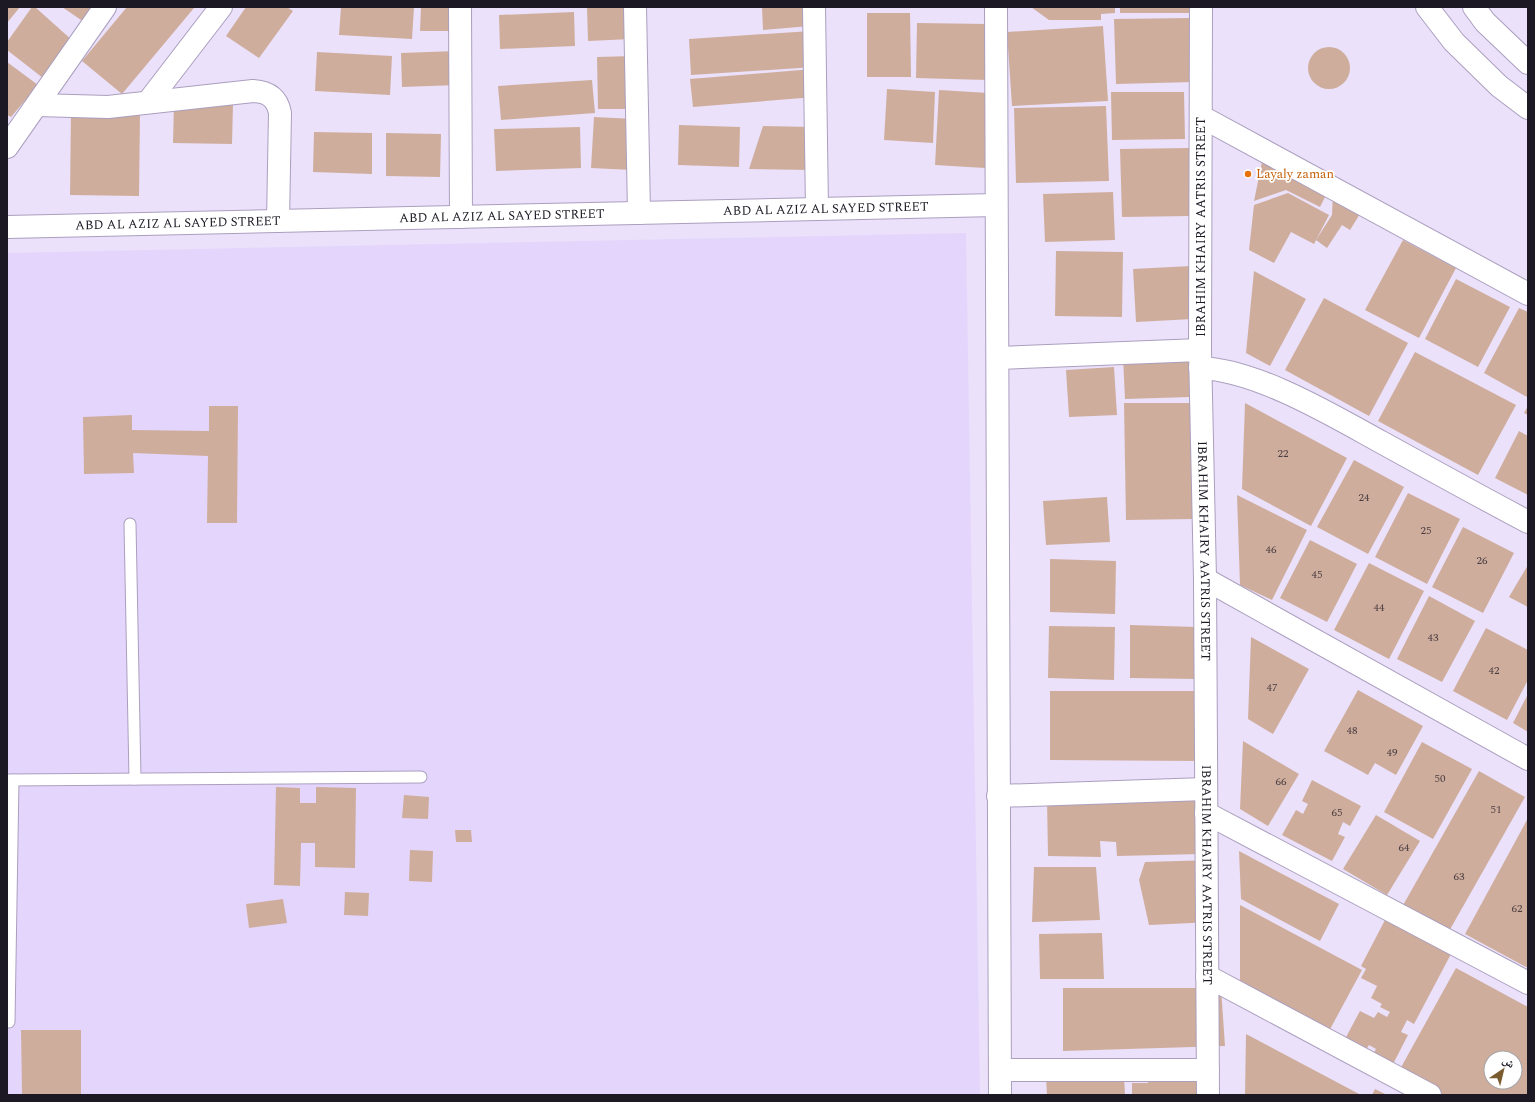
<svg xmlns="http://www.w3.org/2000/svg" width="1535" height="1102" font-family="Spectral,'Noto Naskh Arabic',serif">
<style>
.built{fill:#e4d5fc}
.building{fill:#cfad9c;fill-rule:evenodd}
.lines{fill:none;stroke-linecap:round;stroke-linejoin:round}
.lane-casing{stroke:#ab9fbe;stroke-width:13}
.street-casing{stroke:#ab9fbe;stroke-width:24}
.secondary-casing{stroke:#ab9fbe;stroke-width:24}
.lane{stroke:#fff;stroke-width:11}
.street{stroke:#fff;stroke-width:22}
.secondary{stroke:#fff;stroke-width:22}
.food-dot{fill:#e8710a;stroke:#fff;stroke-width:1.5}
.labels{text-anchor:middle;dominant-baseline:central;stroke-width:3.5;stroke-linejoin:round;paint-order:stroke}
.number-label{font-size:11px;fill:#4a3e42}
.food-label{font-size:13px;fill:#c56008;stroke:#fff;text-anchor:start}
.street-label{font-size:13px;fill:#1d1924;stroke:#fff}
</style>
<rect width="100%" height="100%" fill="#ebe1fb"/>
<!-- built -->
<polygon class="built" points="966,233 980,1095 7,1095 7,253"/>
<!-- building -->
<g class="building">
<polygon points="7,7 20,7 7,23"/>
<polygon points="32,7 35,7 73,41 43,78 7,50 7,42"/>
<polygon points="62,7 100,7 87,24"/>
<polygon points="127,7 194,8 122,94 82,61"/>
<polygon points="246,7 287,7 293,11 259,58 226,36"/>
<polygon points="341,7 414,7 412,39 339,35"/>
<polygon points="421,7 454,7 454,31 420,31"/>
<polygon points="587,7 631,7 632,39 588,41"/>
<polygon points="762,7 809,7 810,26 763,30"/>
<polygon points="1031,7 1115,7 1115,13 1101,14 1101,20 1049,20"/>
<rect x="1120" y="7" width="71" height="6"/>
<polygon points="574,12 575,46 500,49 499,15"/>
<polygon points="867,13 910,13 911,77 867,77"/>
<polygon points="1191,18 1193,82 1116,84 1114,19"/>
<polygon points="917,23 988,24 987,80 916,78"/>
<polygon points="1103,26 1108,101 1012,106 1007,32"/>
<polygon points="811,31 814,67 691,75 689,39"/>
<circle cx="1329" cy="68" r="21"/>
<polygon points="456,51 457,85 402,87 401,53"/>
<polygon points="317,52 392,56 390,95 315,91"/>
<polygon points="633,56 634,109 598,109 597,57"/>
<polygon points="7,62 38,85 11,117 7,115"/>
<polygon points="813,69 815,97 693,107 690,79"/>
<polygon points="592,80 595,113 501,120 498,86"/>
<polygon points="887,89 935,92 933,143 884,140"/>
<polygon points="939,90 989,93 985,168 935,165"/>
<polygon points="1111,92 1184,92 1185,139 1112,140"/>
<polygon points="174,103 233,104 232,144 173,143"/>
<polygon points="1106,106 1109,181 1016,183 1014,108"/>
<polygon points="71,111 140,113 139,196 70,195"/>
<polygon points="594,117 635,119 632,170 591,168"/>
<polygon points="679,125 740,127 739,167 678,165"/>
<polygon points="763,126 812,127 811,170 749,169"/>
<polygon points="580,127 581,168 496,171 494,129"/>
<polygon points="314,132 372,133 372,174 313,172"/>
<polygon points="386,133 441,134 440,177 386,176"/>
<polygon points="1189,148 1190,216 1122,217 1120,149"/>
<polygon points="1263,157 1328,191 1320,207 1286,190 1254,201"/>
<polygon points="1333,191 1363,209 1350,230 1342,225 1327,248 1316,240 1332,215"/>
<polygon points="1113,192 1115,240 1045,242 1043,194"/>
<polygon points="1288,193 1329,215 1314,244 1291,232 1274,263 1249,250 1254,205"/>
<polygon points="1403,240 1456,268 1419,338 1365,310"/>
<polygon points="1056,251 1123,252 1122,317 1055,316"/>
<polygon points="1191,266 1193,319 1136,322 1133,269"/>
<polygon points="1254,271 1306,299 1270,366 1246,353"/>
<polygon points="1456,279 1510,307 1478,367 1425,339"/>
<polygon points="1324,298 1408,343 1369,416 1285,370"/>
<polygon points="1519,308 1528,312 1527,397 1484,373"/>
<polygon points="1415,352 1516,405 1478,475 1378,421"/>
<polygon points="1189,357 1190,397 1125,399 1123,358"/>
<polygon points="1114,367 1117,415 1069,417 1066,370"/>
<polygon points="1124,403 1190,403 1193,519 1126,520"/>
<polygon points="1245,403 1347,458 1311,526 1242,489"/>
<polygon points="209,406 238,406 237,523 207,523 208,456 133,453 134,473 84,474 83,417 132,415 132,430 209,431"/>
<polygon points="1528,406 1528,415 1524,413"/>
<polygon points="1519,431 1528,436 1528,495 1495,478"/>
<polygon points="1354,460 1404,487 1368,554 1317,527"/>
<polygon points="1408,493 1460,519 1427,584 1375,557"/>
<polygon points="1237,495 1307,530 1272,600 1240,585"/>
<polygon points="1107,497 1110,542 1046,545 1043,501"/>
<polygon points="1463,527 1514,553 1483,613 1432,587"/>
<polygon points="1310,540 1357,564 1327,622 1280,598"/>
<polygon points="1050,559 1116,561 1115,614 1050,612"/>
<polygon points="1369,563 1424,591 1389,659 1334,630"/>
<polygon points="1528,565 1528,607 1509,597"/>
<polygon points="1429,596 1475,621 1442,682 1397,659"/>
<polygon points="1130,625 1197,627 1196,679 1130,678"/>
<polygon points="1049,626 1115,627 1114,680 1048,678"/>
<polygon points="1486,628 1528,650 1528,680 1507,720 1453,691"/>
<polygon points="1251,637 1309,669 1273,734 1248,719"/>
<polygon points="1358,690 1423,726 1396,775 1375,763 1368,775 1324,751"/>
<polygon points="1050,691 1196,691 1196,761 1050,760"/>
<polygon points="1528,694 1528,732 1513,723"/>
<polygon points="1243,741 1299,774 1268,826 1240,809"/>
<polygon points="1422,742 1472,769 1433,839 1384,812"/>
<polygon points="1479,771 1525,797 1448,933 1402,907"/>
<polygon points="1312,780 1361,806 1350,826 1343,822 1338,834 1345,837 1332,861 1282,835 1296,810 1303,814 1308,804 1302,801"/>
<polygon points="276,787 300,788 300,803 316,803 316,787 356,788 355,868 315,867 315,843 301,843 300,886 274,885"/>
<polygon points="404,795 429,797 428,819 402,818"/>
<polygon points="1200,796 1201,854 1117,856 1116,842 1100,841 1101,857 1048,856 1047,799"/>
<polygon points="1376,815 1420,841 1387,895 1343,869"/>
<polygon points="1528,818 1528,968 1465,934"/>
<polygon points="455,830 471,830 472,842 456,842"/>
<polygon points="410,850 433,851 432,882 409,881"/>
<polygon points="1239,851 1339,904 1320,941 1241,899"/>
<polygon points="1213,860 1213,922 1149,925 1139,880 1145,862"/>
<polygon points="1034,867 1096,867 1100,920 1032,922"/>
<polygon points="345,892 369,893 368,916 344,915"/>
<polygon points="283,899 287,923 249,928 246,904"/>
<polygon points="1240,905 1362,970 1328,1033 1240,986"/>
<polygon points="1385,920 1451,954 1414,1024 1407,1020 1401,1032 1408,1035 1392,1066 1372,1056 1376,1049 1369,1045 1366,1050 1345,1039 1360,1011 1374,1018 1378,1012 1387,1017 1390,1012 1380,1007 1382,1004 1371,998 1377,986 1361,978 1366,969 1361,966"/>
<polygon points="1102,933 1104,979 1040,979 1039,934"/>
<path d="M1456,968L1528,1007V1095H1444L1399,1071ZM1491,1058H1515V1082H1491Z"/>
<polygon points="1063,988 1221,988 1225,1046 1063,1051"/>
<polygon points="21,1030 81,1030 81,1094 22,1094"/>
<polygon points="1246,1034 1361,1095 1245,1095"/>
<polygon points="1148,1075 1200,1077 1199,1095 1132,1095 1132,1083 1148,1083"/>
<polygon points="1124,1076 1125,1095 1047,1095 1046,1077"/>
<polygon points="1375,1089 1387,1095 1372,1095"/>
</g>
<g class="lines">
<!-- lane casing -->
<g class="lane-casing">
<g id="lane">
<polyline points="130,524 135,779"/>
<polyline points="7,780 421,777"/>
<polyline points="9,1022 13,780"/>
</g>
</g>
<!-- street casing -->
<g class="street-casing">
<g id="street">
<polyline points="460,7 461,217"/>
<polyline points="635,7 639,213"/>
<polyline points="814,7 817,209"/>
<polyline points="996,7 1000,1095"/>
<path id="s1" d="M1201,7L1200,350L1205,579L1208,1095"/>
<polyline points="148,102 221,7"/>
<path d="M37,105L108,107L253,91C268,92 277,97 280,113L278,221"/>
<polyline points="1202,117 1528,294"/>
<polyline points="7,147 105,7"/>
<path id="s2" d="M7,227L996,205"/>
<polyline points="998,358 1200,350"/>
<path d="M1200,368C1257,370 1332,415 1381,442C1430,469 1479,496 1528,522"/>
<polyline points="1205,579 1528,759"/>
<polyline points="998,796 1205,789"/>
<polyline points="1206,813 1528,983"/>
<polyline points="1207,976 1430,1095"/>
<polyline points="1000,1070 1208,1070"/>
</g>
</g>
<!-- secondary casing -->
<g class="secondary-casing">
<g id="secondary">
<polyline points="1427,7 1454,42 1499,86 1528,108"/>
<polyline points="1474,7 1485,22 1528,63"/>
</g>
</g>
<!-- lane -->
<use href="#lane" class="lane"/>
<!-- street -->
<use href="#street" class="street"/>
<!-- secondary -->
<use href="#secondary" class="secondary"/>
</g>
<!-- markers -->
<circle class="food-dot" cx="1248" cy="174" r="4"/>
<g class="labels">
<!-- number labels -->
<g class="number-label">
<text x="1283" y="453">22</text>
<text x="1364" y="497">24</text>
<text x="1426" y="530">25</text>
<text x="1271" y="549">46</text>
<text x="1482" y="560">26</text>
<text x="1317" y="574">45</text>
<text x="1379" y="607">44</text>
<text x="1433" y="637">43</text>
<text x="1494" y="670">42</text>
<text x="1272" y="687">47</text>
<text x="1352" y="730">48</text>
<text x="1392" y="752">49</text>
<text x="1440" y="778">50</text>
<text x="1281" y="781">66</text>
<text x="1496" y="809">51</text>
<text x="1337" y="812">65</text>
<text x="1404" y="847">64</text>
<text x="1459" y="876">63</text>
<text x="1517" y="908">62</text>
</g>
<!-- food labels -->
<g class="food-label">
<text x="1256" y="174">Layaly zaman</text>
</g>
<!-- street labels -->
<g class="street-label">
<text stroke="none"><textPath href="#s2" startOffset="819">ABD AL AZIZ AL SAYED STREET</textPath></text>
<text stroke="none"><textPath href="#s2" startOffset="495">ABD AL AZIZ AL SAYED STREET</textPath></text>
<text stroke="none"><textPath href="#s2" startOffset="171">ABD AL AZIZ AL SAYED STREET</textPath></text>
<text transform="translate(1201 227) rotate(-90)">IBRAHIM KHAIRY AATRIS STREET</text>
<text stroke="none"><textPath href="#s1" startOffset="544">IBRAHIM KHAIRY AATRIS STREET</textPath></text>
<text stroke="none"><textPath href="#s1" startOffset="868">IBRAHIM KHAIRY AATRIS STREET</textPath></text>
</g>
</g>
<!-- border -->
<rect width="1535" height="1102" fill="none" stroke="#1d1924" stroke-width="16"/>
<!-- north arrow -->
<g transform="translate(1503 1070) rotate(35)"><circle r="19" fill="#ffffff" stroke="#a5a3a7"/>
<path d="M0-3L7 15L0 10L-7 15Z" fill="#7a5b30"/>
<text y="-6" font-size="11" font-weight="bold" text-anchor="middle" fill="#1d1924">ش</text>
</g>
</svg>
